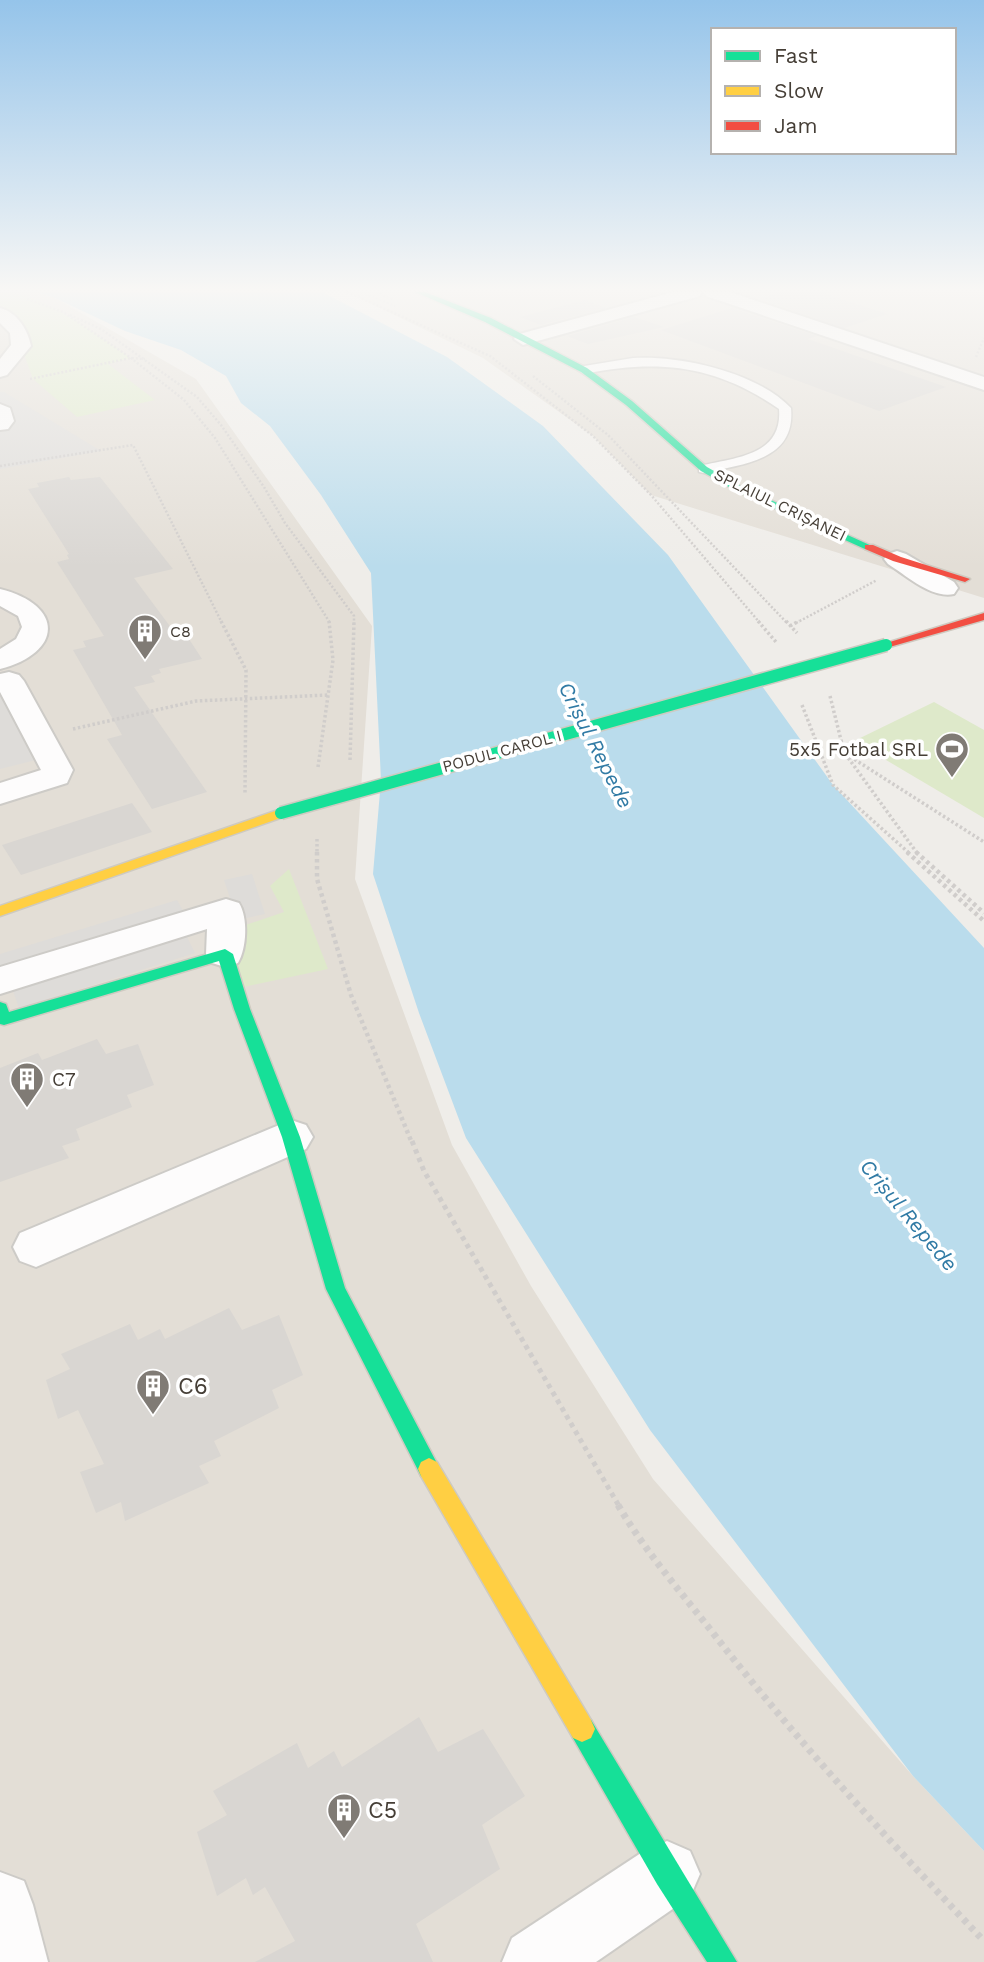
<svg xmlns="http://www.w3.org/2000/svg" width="984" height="1962" font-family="'Work Sans',sans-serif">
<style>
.residential{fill:#e3ded6}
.green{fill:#dee9ca}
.parking{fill:#dedcd9}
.water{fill:#badcec}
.building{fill:#d9d6d2}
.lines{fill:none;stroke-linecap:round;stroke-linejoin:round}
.lane-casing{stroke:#cdcbc7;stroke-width:3}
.street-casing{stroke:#cdcbc7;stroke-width:4}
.fast-casing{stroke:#cecac1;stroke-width:3}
.slow-casing{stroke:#cecac1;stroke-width:3}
.jam-casing{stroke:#cecac1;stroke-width:3}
.path-far4{stroke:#d0cdcb;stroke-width:2.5;stroke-dasharray:2 2;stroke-linecap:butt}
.path-far3{stroke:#d0cdcb;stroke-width:3.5;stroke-dasharray:2.5 2.5;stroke-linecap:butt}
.path-far2{stroke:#d0cdcb;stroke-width:4.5;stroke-dasharray:3.5 3.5;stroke-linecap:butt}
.path-far1{stroke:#d0cdcb;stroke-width:5;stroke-dasharray:4.5 4.5;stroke-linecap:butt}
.path{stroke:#d0cdcb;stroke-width:7;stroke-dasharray:5 5;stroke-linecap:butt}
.lane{fill:#fdfcfc;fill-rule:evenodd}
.street{fill:#fdfcfc;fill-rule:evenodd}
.fast{fill:#16e098;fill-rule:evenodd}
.slow{fill:#ffcf43;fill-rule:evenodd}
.jam{fill:#f24e42;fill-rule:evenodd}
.fast-bridge-casing{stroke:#cecac1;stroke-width:15;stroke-linecap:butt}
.fast-bridge{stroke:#16e098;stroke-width:12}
.labels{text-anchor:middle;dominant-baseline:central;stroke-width:7;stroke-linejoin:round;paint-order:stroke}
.far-street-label{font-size:16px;fill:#453e36;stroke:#fff}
.far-poi-label{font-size:16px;fill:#453e36;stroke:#fff;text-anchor:start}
.poi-label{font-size:19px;fill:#453e36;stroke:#fff;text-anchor:end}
.water-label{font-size:21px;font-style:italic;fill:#317ba5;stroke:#fff}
.near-poi-label{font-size:23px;fill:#453e36;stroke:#fff;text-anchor:start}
</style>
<rect width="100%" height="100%" fill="#efede9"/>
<!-- residential -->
<g class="residential">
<polygon points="0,292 37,292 55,298 196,379 372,626 355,879 452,1145 531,1286 653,1479 913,1776 984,1851 984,1962 0,1962"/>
<polygon points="347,292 984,292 984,598 651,495 593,436 483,358"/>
</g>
<!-- green -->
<g class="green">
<path d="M0,292C43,292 96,335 131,358L108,364L155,400L77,417L33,379L21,346L0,313Z"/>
<polygon points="934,702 984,730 984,818 854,741"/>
<polygon points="289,869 328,969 239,988 228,931 284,912 270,886"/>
</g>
<!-- parking -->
<g class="parking">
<polygon points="0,392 4,392 101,451 0,469"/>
<polygon points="0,689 36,760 0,769"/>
<polygon points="252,874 265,914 237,920 224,880"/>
<polygon points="177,900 186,916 0,974 0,954"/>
<polygon points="187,937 195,953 19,1008 13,991"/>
</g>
<!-- water -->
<polygon class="water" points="37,292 322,292 447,357 543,426 668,555 833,785 984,948 984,1851 913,1776 650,1430 466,1138 419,1013 373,874 381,780 371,573 321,495 270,426 241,403 226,376 181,350 125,331 55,298"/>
<!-- building -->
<g class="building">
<polygon points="781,292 820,292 887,314 844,328 760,299"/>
<polygon points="585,300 606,308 541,325 520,317"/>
<polygon points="732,308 817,336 808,339 946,387 879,411 661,330"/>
<polygon points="634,317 664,327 588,344 567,336"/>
<polygon points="69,477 71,480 100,477 173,569 134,578 172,629 177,628 181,634 185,633 202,659 159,669 161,673 151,676 155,682 134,687 207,792 152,809 107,739 122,735 73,650 86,647 83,641 104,636 57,562 69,559 67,555 69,554 28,489 39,487 37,483"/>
<polygon points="132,803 152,832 21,875 2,845"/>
<polygon points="97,1039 106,1054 138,1044 154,1085 127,1095 132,1107 76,1129 80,1140 62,1146 69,1158 0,1182 0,1068 38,1053 42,1060"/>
<polygon points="229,1308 242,1330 279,1315 303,1375 272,1390 279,1408 214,1441 221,1456 199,1466 209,1483 125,1521 121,1502 96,1513 80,1472 104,1464 78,1410 58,1419 46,1380 70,1369 61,1354 130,1324 138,1340 160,1329 165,1339"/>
<polygon points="419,1717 438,1752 483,1729 525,1796 482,1825 500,1869 416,1924 433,1962 255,1962 295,1941 265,1887 253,1895 246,1878 217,1896 197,1832 227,1815 213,1791 297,1743 308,1768 334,1751 342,1767"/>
</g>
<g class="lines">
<!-- lane casing -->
<g class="lane-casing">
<path id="lane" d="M633,358C680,355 757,372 791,408C796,460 744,464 704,473L699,472V466C734,458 783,456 779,409C715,365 659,359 584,374L578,370L584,366Z"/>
</g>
<!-- street casing -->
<g class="street-casing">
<g id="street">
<polygon points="673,292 702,292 700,296 523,345 514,339 516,335"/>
<polygon points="704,292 730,292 984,377 984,390 706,296"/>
<path d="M0,308C17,312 28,330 31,346L7,375L0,377V359L11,345L10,333L0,323Z"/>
<polygon points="0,404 10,408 14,421 8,429 0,430"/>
<path d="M897,551L906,554L954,582L958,588L954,594C932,599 907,576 888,564L884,559L888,554Z"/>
<path d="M0,589C65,605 63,653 0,669V649L16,639L22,627L18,616L0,606Z"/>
<polygon points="9,672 19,675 24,681 73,770 67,783 0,804 0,783 41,770 0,692 0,674"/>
<path d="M226,899L239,903C248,917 247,948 238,963L225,967L212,963L206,954L207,929L0,994V967Z"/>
<polygon points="291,1120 306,1125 313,1137 306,1149 36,1267 20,1261 13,1247 20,1233"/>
<polygon points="667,1841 690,1851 700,1874 690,1897 596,1962 502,1962 512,1938 644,1851"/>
<polygon points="0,1872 24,1881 33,1905 48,1962 0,1962"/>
</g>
</g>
<!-- fast casing -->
<g class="fast-casing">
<g id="fast">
<polygon points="415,292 425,292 491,318 587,368 632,401 707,467 742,487 874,547 865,549 736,491 701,471 626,405 581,372 485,322"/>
<polygon points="225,949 233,954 250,1009 300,1137 345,1288 440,1469 437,1476 429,1480 421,1476 326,1289 282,1137 234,1009 219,961 4,1025 0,1024 0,1002 6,1004 9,1012"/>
<polygon points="582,1716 591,1720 737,1962 707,1962 657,1884 573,1738 569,1729 573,1720"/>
</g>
</g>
<!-- slow casing -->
<g class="slow-casing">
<g id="slow">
<polygon points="281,809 286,810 288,813 286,816 0,916 0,906"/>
<polygon points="429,1458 437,1462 591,1720 595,1729 591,1738 582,1742 573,1738 421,1476 418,1469 421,1462"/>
</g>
</g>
<!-- jam casing -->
<g class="jam-casing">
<g id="jam">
<polygon points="865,545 873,545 901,557 970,579 965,582 893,561 865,549"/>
<polygon points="984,613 984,620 886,648 880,645"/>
</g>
</g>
<!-- path-far4 -->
<g class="path-far4">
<polyline points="347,292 490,356 593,436 651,495 760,623"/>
<polyline points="361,292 395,306"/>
<polyline points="376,292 394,300"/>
<polyline points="27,299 63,312 131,358 184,400 215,438 330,623"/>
<polyline points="70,315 101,329 197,397 221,425 264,487 285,523 354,616 354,623"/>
<polyline points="976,357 984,338"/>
<polyline points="533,376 608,435 787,623"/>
<polyline points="30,379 131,358 145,359"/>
<polyline points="0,466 133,445 222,623"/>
<polyline points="796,623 877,580"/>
</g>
<!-- path-far3 -->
<g class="path-far3">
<polyline points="221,621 246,670 245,793"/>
<polyline points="758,621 776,642"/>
<polyline points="786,621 797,633"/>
<polyline points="790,626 799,621"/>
<polyline points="830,696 844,752 917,853"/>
<polyline points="802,705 833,785 909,853"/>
<polyline points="73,729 196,701 328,695"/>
<polyline points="846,754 984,842"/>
<polyline points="350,760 354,621"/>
<polyline points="318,767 333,660 329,621"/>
<polyline points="317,839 317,853"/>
</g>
<!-- path-far2 -->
<g class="path-far2">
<polyline points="317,852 317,879 351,995 412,1143"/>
<polyline points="907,852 984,921"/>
<polyline points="916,852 984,913"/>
</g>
<!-- path-far1 -->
<polyline class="path-far1" points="412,1141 424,1171 619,1506"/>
<!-- path -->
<path class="path" d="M618,1505C645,1551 680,1591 713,1633C797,1741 890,1842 984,1941"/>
<!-- lane -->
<use href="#lane" class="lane"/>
<!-- street -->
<use href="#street" class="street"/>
<!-- fast -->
<use href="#fast" class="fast"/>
<!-- slow -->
<use href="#slow" class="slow"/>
<!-- jam -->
<use href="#jam" class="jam"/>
<!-- fast-bridge casing -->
<g class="fast-bridge-casing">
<polyline id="fast-bridge" points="281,813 886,645"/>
</g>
<!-- fast-bridge -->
<use href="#fast-bridge" class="fast-bridge"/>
</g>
<!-- sky -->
<linearGradient id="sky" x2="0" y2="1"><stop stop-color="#95c4ea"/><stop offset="0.51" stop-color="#f8f7f5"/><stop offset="1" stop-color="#f8f7f5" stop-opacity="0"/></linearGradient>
<rect width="984" height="567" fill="url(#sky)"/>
<!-- icons -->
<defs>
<g id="building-pin" transform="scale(1.75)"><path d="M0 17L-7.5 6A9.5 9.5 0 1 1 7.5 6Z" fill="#807b75" stroke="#fff"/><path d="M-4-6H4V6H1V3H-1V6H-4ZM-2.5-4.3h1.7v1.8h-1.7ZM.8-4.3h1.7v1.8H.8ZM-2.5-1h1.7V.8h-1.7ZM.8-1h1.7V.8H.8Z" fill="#fff"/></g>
<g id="stadium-pin" transform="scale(1.75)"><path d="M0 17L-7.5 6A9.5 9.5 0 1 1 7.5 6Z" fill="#807b75" stroke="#fff"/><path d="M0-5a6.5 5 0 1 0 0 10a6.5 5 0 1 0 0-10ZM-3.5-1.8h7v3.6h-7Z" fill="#fff"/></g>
</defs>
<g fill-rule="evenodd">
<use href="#building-pin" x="145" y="631"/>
<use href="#stadium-pin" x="952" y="749"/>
<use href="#building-pin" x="27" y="1079"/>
<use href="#building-pin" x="153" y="1386"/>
<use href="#building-pin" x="344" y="1810"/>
</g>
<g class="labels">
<!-- far-street labels -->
<g class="far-street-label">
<text transform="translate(780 505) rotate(26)">SPLAIUL CRIȘANEI</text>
<text transform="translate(502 751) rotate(-15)">PODUL CAROL I</text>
</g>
<!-- far-poi labels -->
<g class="far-poi-label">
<text x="170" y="631">C8</text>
</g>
<!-- poi labels -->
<g class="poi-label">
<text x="928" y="749">5x5 Fotbal SRL</text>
<text x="52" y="1079" text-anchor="start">C7</text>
</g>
<!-- water labels -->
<g class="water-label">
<text transform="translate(596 745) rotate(63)">Crișul Repede</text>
<text transform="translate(909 1215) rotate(50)">Crișul Repede</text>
</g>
<!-- near-poi labels -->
<g class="near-poi-label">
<text x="178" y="1386">C6</text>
<text x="368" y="1810">C5</text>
</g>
</g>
<!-- legend -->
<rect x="711" y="28" width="245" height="126" fill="#ffffff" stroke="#b5b2af" stroke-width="2"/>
<rect x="725" y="51" width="35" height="10" fill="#16e098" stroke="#b5b2af" stroke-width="2"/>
<text x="774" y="63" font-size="21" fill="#453e36">Fast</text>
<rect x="725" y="86" width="35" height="10" fill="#ffcf43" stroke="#b5b2af" stroke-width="2"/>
<text x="774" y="98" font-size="21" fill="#453e36">Slow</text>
<rect x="725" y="121" width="35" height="10" fill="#f24e42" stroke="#b5b2af" stroke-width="2"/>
<text x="774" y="133" font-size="21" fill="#453e36">Jam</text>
</svg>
